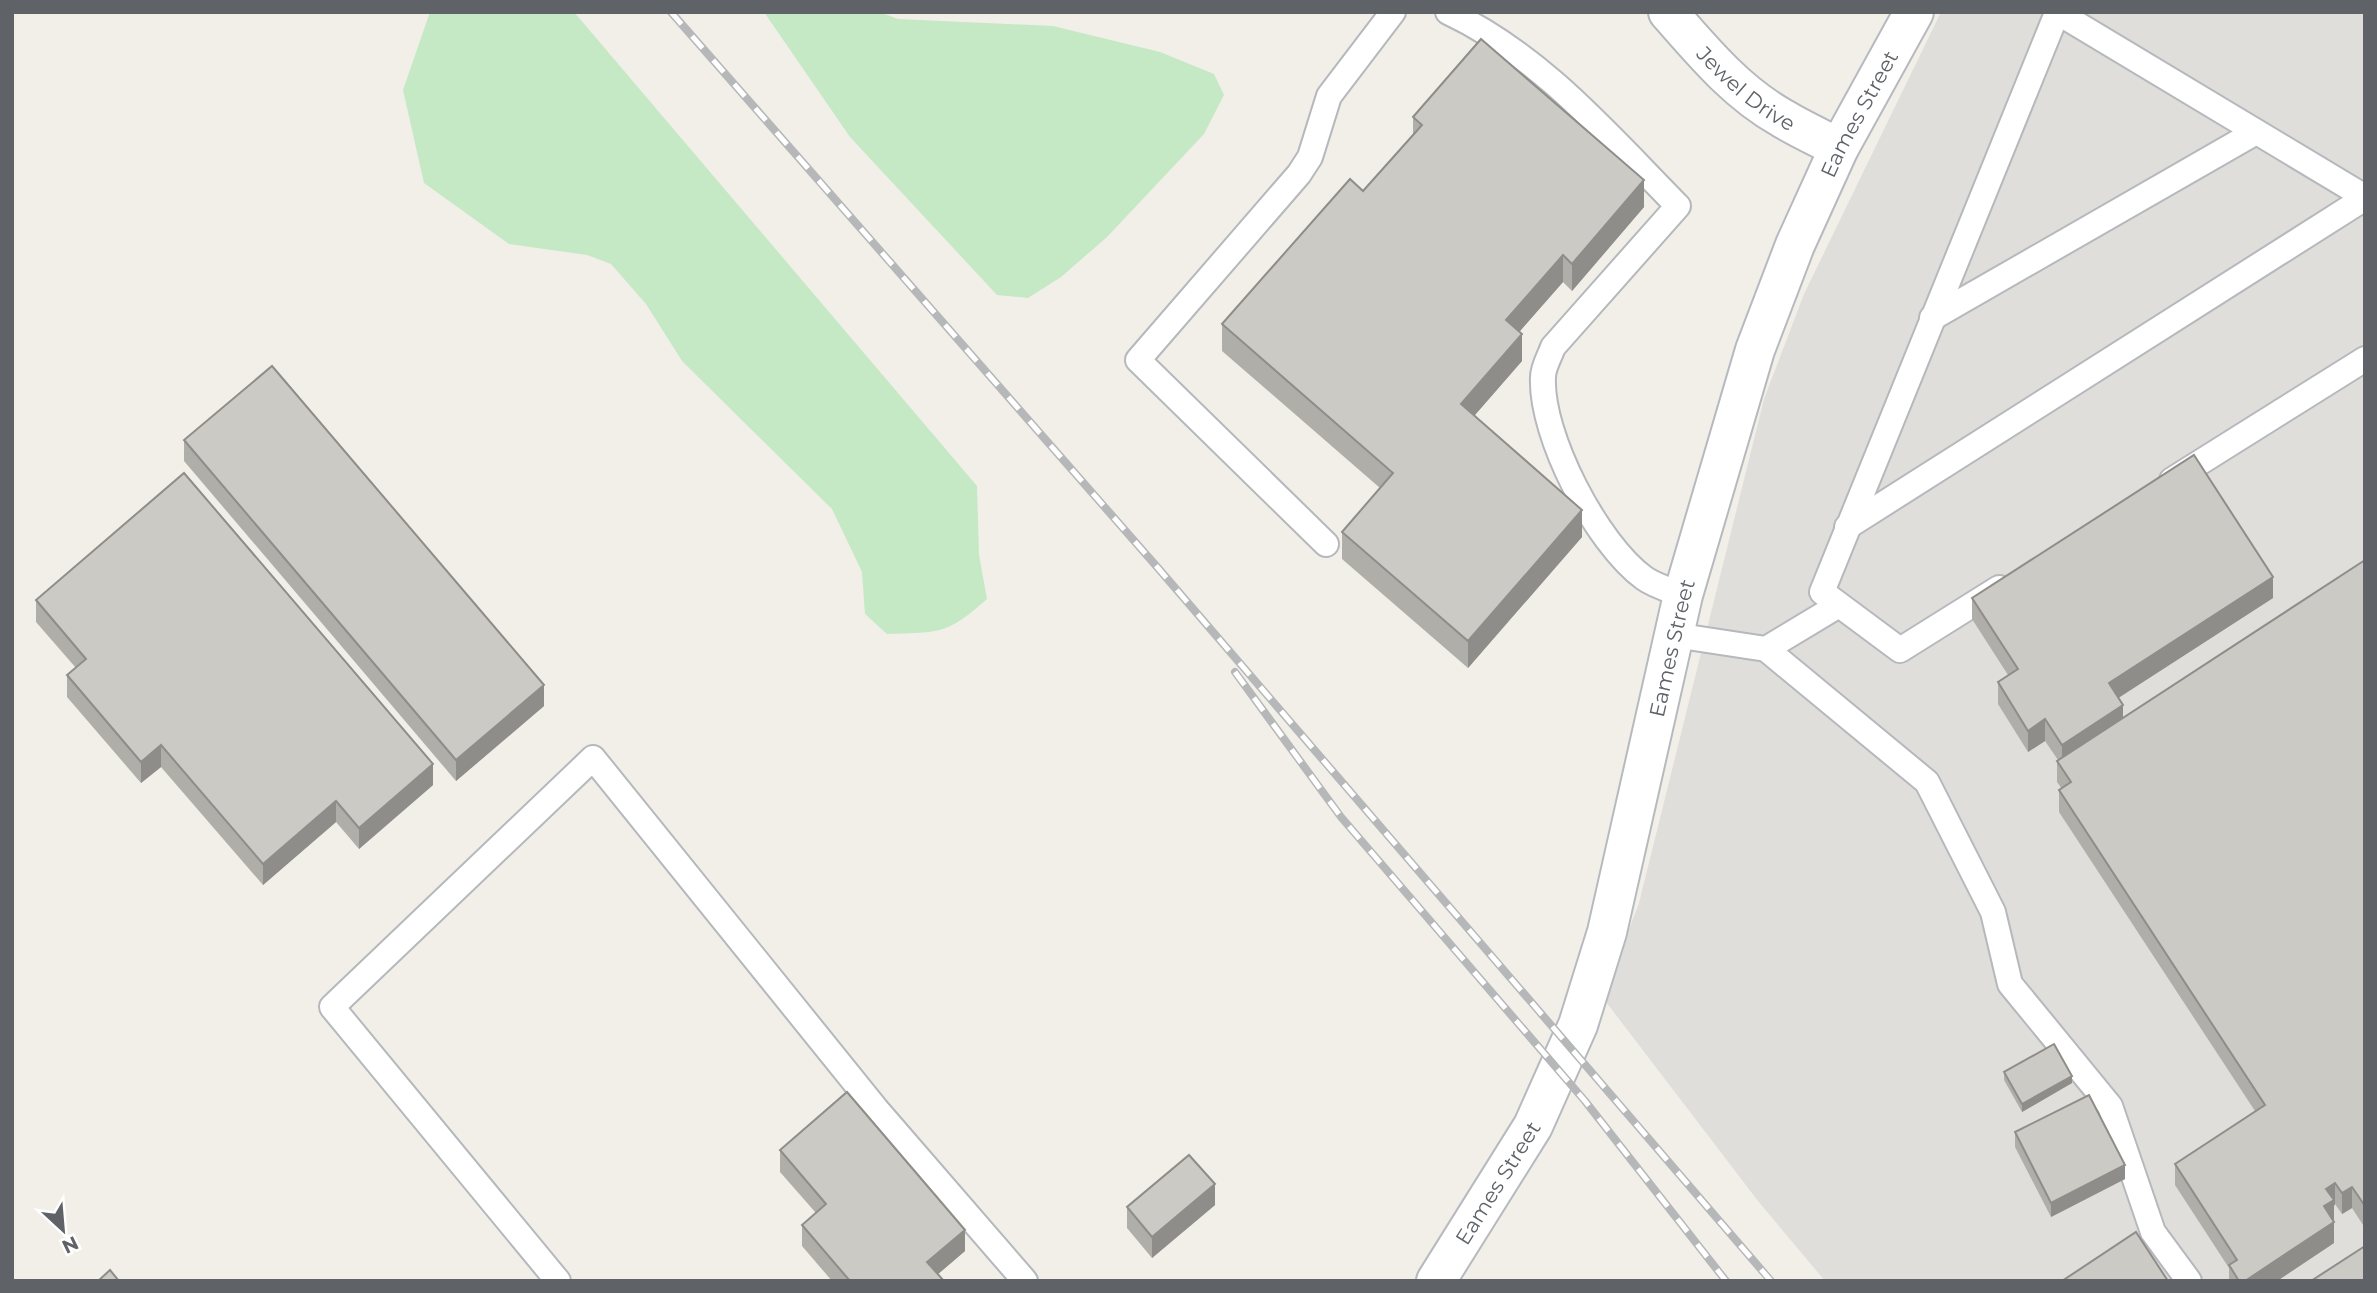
<svg xmlns="http://www.w3.org/2000/svg" width="2377" height="1293" font-family="Montserrat,sans-serif">
<style>
.industrial{fill:#e0deda}
.green{fill:#c5e8c5}
.lines{fill:none;stroke-linecap:round;stroke-linejoin:round}
.service-casing{stroke:#b5b8bc;stroke-width:28}
.minor-casing{stroke:#b5b8bc;stroke-width:42}
.secondary-casing{stroke:#b6babf;stroke-width:42}
.service{stroke:#fff;stroke-width:24}
.minor{stroke:#fff;stroke-width:38}
.secondary{stroke:#fff;stroke-width:38}
.rail-casing{stroke:#b6b7b8;stroke-width:8}
.rail{stroke:#fff;stroke-width:5;stroke-dasharray:16;stroke-linecap:butt}
.wall{fill:#afaea9}
.shaded-wall{fill:#8f8d8a}
.building{fill:#cccac5;stroke:#8f8d8a;stroke-width:2}
.labels{text-anchor:middle;dominant-baseline:central;stroke-width:5;stroke-linejoin:round;paint-order:stroke}
.street-label{font-size:21px;fill:#5f6368;stroke:#fff}
</style>
<rect width="100%" height="100%" fill="#f1efe8"/>
<!-- industrial -->
<polygon class="industrial" points="1941,12 2365,12 2365,1281 1825,1281 1758,1201 1603,998 1639,903 1764,399 1804,294"/>
<!-- green -->
<g class="green">
<path d="M430,12H574L977,486L979,555L987,599C946,635 941,632 887,634L865,614L862,572L832,509L682,361L646,304L611,264L587,255L509,244L424,183L403,90Z"/>
<polygon points="764,12 879,12 898,19 1053,26 1160,52 1214,74 1224,95 1204,134 1107,237 1061,277 1028,298 997,295 850,137"/>
</g>
<g class="lines">
<!-- service casing -->
<g class="service-casing">
<g id="service">
<path d="M1448,12C1540,55 1608,135 1678,206L1553,347C1550,356 1543,367 1543,377C1540,435 1597,544 1644,578C1655,586 1670,590 1683,595"/>
<polyline points="2057,12 2365,197"/>
<polyline points="1932,318 2256,132"/>
<polyline points="2172,480 2365,359"/>
<polyline points="1847,527 2365,198"/>
<polyline points="1326,544 1138,360 1299,174 1310,157 1329,96 1393,12"/>
<polyline points="1999,588 1900,650 1822,592 2057,13"/>
<polyline points="1674,635 1766,649 1839,605"/>
<polyline points="1766,649 1927,782 1993,912 2010,984 2110,1106 2153,1232 2189,1281"/>
<polyline points="558,1281 332,1007 593,758 877,1110 1025,1281"/>
</g>
</g>
<!-- minor casing -->
<g class="minor-casing">
<g id="minor">
<path id="s1" d="M1668,12C1703,52 1736,92 1782,118C1800,129 1820,138 1839,148"/>
</g>
</g>
<!-- secondary casing -->
<g class="secondary-casing">
<g id="secondary">
<path id="s2" d="M1436,1281L1533,1126L1578,1025L1607,932L1683,595L1755,350L1795,245L1839,148L1914,12"/>
</g>
</g>
<!-- service -->
<use href="#service" class="service"/>
<!-- minor -->
<use href="#minor" class="minor"/>
<!-- secondary -->
<use href="#secondary" class="secondary"/>
<!-- rail casing -->
<g class="rail-casing">
<g id="rail">
<polyline points="671,12 1158,568 1771,1281"/>
<polyline points="1235,672 1341,817 1585,1101 1726,1281"/>
</g>
</g>
<!-- rail -->
<use href="#rail" class="rail"/>
</g>
<!-- wall -->
<g class="wall">
<polygon points="1413,117 1644,207 1572,291 1563,282 1519,332 1522,361 1474,416 1582,537 1468,668 1342,559 1342,532 1380,488 1222,351 1222,324 1363,191 1413,135"/>
<polygon points="184,440 544,706 456,781 184,461"/>
<polygon points="2365,560 2365,1228 2352,1208 2342,1214 2335,1204 2334,1206 2334,1243 2277,1281 2229,1281 2229,1268 2175,1185 2175,1164 2255,1111 2059,812 2059,790 2062,789 2057,782 2057,761 2058,760 2045,741 2028,752 1998,704 1998,682 2008,675 1972,619 1972,598 2273,598 2118,698 2123,718"/>
<polygon points="36,600 433,785 359,849 336,822 263,885 161,767 141,783 67,697 67,675 76,668 36,622"/>
<polygon points="2004,1072 2072,1083 2022,1112 2004,1080"/>
<polygon points="2015,1132 2125,1179 2051,1217 2015,1147"/>
<polygon points="780,1150 965,1251 938,1274 944,1281 832,1281 802,1246 802,1225 816,1213 780,1172"/>
<polygon points="1215,1205 1152,1258 1127,1228 1127,1207"/>
</g>
<!-- shaded-wall -->
<g class="shaded-wall">
<polygon points="1644,180 1644,207 1572,291 1572,264"/>
<polygon points="1563,255 1563,282 1506,347 1506,320"/>
<polygon points="1522,334 1522,361 1461,431 1461,404"/>
<polygon points="1582,510 1582,537 1468,668 1468,641"/>
<polygon points="2273,577 2273,598 2109,704 2109,683"/>
<polygon points="544,685 544,706 456,781 456,760"/>
<polygon points="2123,705 2123,727 2062,766 2062,745"/>
<polygon points="2045,719 2045,741 2028,752 2028,731"/>
<polygon points="161,745 161,767 141,783 141,762"/>
<polygon points="433,764 433,785 359,849 359,828"/>
<polygon points="336,801 336,822 263,885 263,864"/>
<polygon points="2072,1076 2072,1083 2022,1112 2022,1104"/>
<polygon points="2125,1165 2125,1179 2051,1217 2051,1203"/>
<polygon points="2335,1183 2335,1204 2334,1206 2334,1221 2324,1206 2326,1189"/>
<polygon points="1215,1184 1215,1205 1152,1258 1152,1237"/>
<polygon points="2352,1187 2352,1208 2342,1214 2342,1193"/>
<polygon points="2334,1222 2334,1243 2277,1281 2245,1281"/>
<polygon points="965,1230 965,1251 930,1281 927,1262"/>
</g>
<!-- building -->
<g class="building">
<polygon points="1481,39 1644,180 1572,264 1563,255 1506,320 1522,334 1461,404 1582,510 1468,641 1342,532 1393,473 1222,324 1350,179 1363,191 1422,125 1413,117"/>
<polygon points="272,366 544,685 456,760 184,440"/>
<polygon points="2194,455 2273,577 2109,683 2123,705 2062,745 2045,719 2028,731 1998,682 2018,669 1972,598"/>
<polygon points="184,473 433,764 359,828 336,801 263,864 161,745 141,762 67,675 86,659 36,600"/>
<polygon points="2365,560 2365,1206 2352,1187 2342,1193 2335,1183 2326,1189 2334,1200 2324,1206 2334,1222 2245,1281 2239,1281 2229,1265 2237,1260 2175,1164 2265,1105 2059,790 2071,782 2057,761"/>
<polygon points="2054,1044 2072,1076 2022,1104 2004,1072"/>
<polygon points="847,1092 965,1230 927,1262 944,1281 850,1281 802,1225 826,1204 780,1150"/>
<polygon points="2089,1095 2125,1165 2051,1203 2015,1132"/>
<polygon points="1189,1155 1215,1184 1152,1237 1127,1207"/>
<polygon points="2136,1232 2168,1281 2062,1281"/>
<polygon points="2365,1246 2365,1281 2311,1281"/>
<polygon points="110,1270 119,1281 98,1281"/>
</g>
<g class="labels">
<!-- street labels -->
<g class="street-label">
<text stroke="none"><textPath href="#s1" startOffset="110">Jewel Drive</textPath></text>
<text stroke="none"><textPath href="#s2" startOffset="1250">Eames Street</textPath></text>
<text stroke="none"><textPath href="#s2" startOffset="682">Eames Street</textPath></text>
<text stroke="none"><textPath href="#s2" startOffset="116">Eames Street</textPath></text>
</g>
</g>
<!-- border -->
<rect width="2377" height="1293" fill="none" stroke="#5f6368" stroke-width="28"/>
<!-- north arrow -->
<g transform="translate(63 1230) rotate(154)" stroke="#ffffff" stroke-width="5" paint-order="stroke">
<path d="M0-5L12 26L0 18L-12 26Z" fill="#5f6368"/>
<text y="-10" font-size="19" font-weight="bold" text-anchor="middle" fill="#5f6368">N</text>
</g>
</svg>
